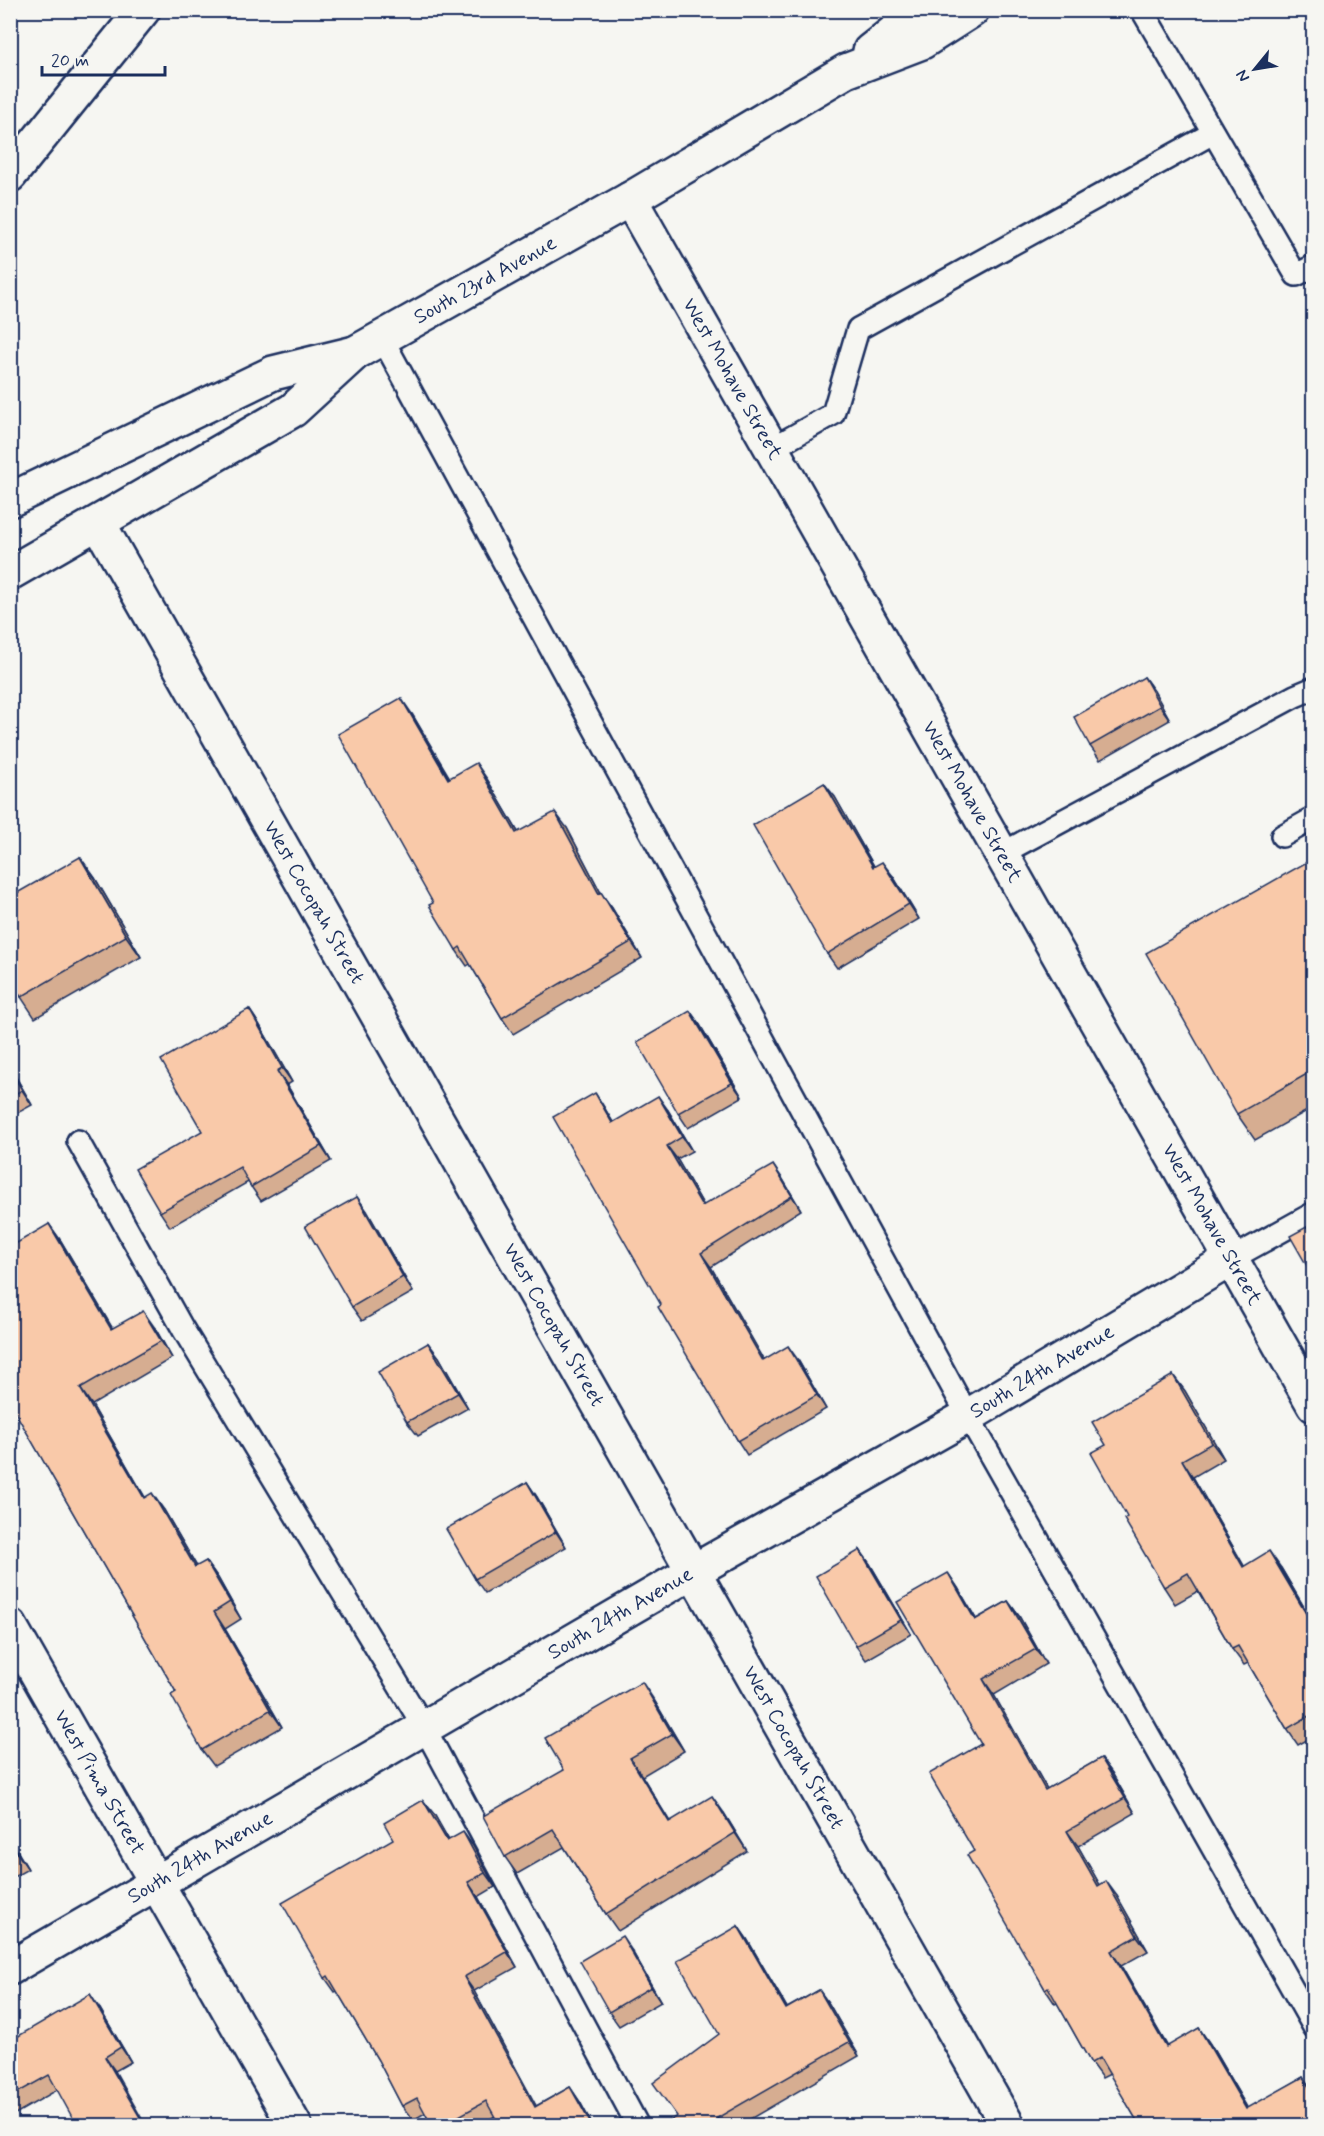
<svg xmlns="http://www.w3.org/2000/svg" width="1324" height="2136" font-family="Mynerve,sans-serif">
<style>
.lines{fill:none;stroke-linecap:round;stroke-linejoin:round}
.lane-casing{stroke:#1b2f5e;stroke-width:26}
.street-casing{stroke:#1b2f5e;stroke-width:38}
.secondary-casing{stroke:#1b2f5e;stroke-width:38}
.highway-casing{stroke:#1b2f5e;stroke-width:38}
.lane{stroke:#f6f6f2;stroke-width:21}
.street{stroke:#f6f6f2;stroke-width:33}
.secondary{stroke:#f6f6f2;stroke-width:33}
.highway{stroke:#f6f6f2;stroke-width:33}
.wall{fill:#d6ad91;stroke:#1b2f5e;stroke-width:1.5}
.shaded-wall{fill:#ae8d76;stroke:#1b2f5e;stroke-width:1.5}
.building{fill:#f9c9a9;stroke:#1b2f5e;stroke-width:1.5}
.labels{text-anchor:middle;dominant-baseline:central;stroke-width:6;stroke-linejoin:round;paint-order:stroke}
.street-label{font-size:21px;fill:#1b2f5e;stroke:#f6f6f2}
</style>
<rect width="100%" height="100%" fill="#f6f6f2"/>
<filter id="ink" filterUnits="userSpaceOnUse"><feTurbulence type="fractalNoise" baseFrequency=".0167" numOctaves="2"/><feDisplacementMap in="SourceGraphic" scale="12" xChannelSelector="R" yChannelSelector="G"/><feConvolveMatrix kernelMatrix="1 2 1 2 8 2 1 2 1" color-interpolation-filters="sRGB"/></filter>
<g filter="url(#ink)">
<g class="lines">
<!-- lane casing -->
<g class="lane-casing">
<g id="lane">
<polyline points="1142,10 1296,275 1314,266"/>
<polyline points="382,338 968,1416 1314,2027"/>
<polyline points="771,449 833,414 858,329 1213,133"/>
<polyline points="1282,836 1314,818"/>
<polyline points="1001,854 1295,696 1314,688"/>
<polyline points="78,1141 183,1329 424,1727 638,2126"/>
<polyline points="1231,1259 1314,1213"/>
</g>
</g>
<!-- street casing -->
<g class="street-casing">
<g id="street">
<path id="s1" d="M630,199L1314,1405"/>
<path id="s2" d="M99,524L1008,2126"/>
<path id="s3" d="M10,1626L295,2126"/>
<path id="s4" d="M10,1968L692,1572L968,1416L1231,1259"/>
</g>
</g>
<!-- secondary casing -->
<g class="secondary-casing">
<g id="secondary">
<polyline points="870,51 922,10"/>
<path id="s5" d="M10,573L293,410L355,353L630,199L846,71L922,42L972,10"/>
</g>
</g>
<!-- highway casing -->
<g class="highway-casing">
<g id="highway">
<polyline points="10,175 143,10"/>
<polyline points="10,500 273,373 355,353"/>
</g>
</g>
<!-- lane -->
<use href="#lane" class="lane"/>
<!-- street -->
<use href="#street" class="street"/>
<!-- secondary -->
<use href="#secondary" class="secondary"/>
<!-- highway -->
<use href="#highway" class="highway"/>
</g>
<!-- wall -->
<g class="wall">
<polygon points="1144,677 1154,691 1170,720 1100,760 1090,746"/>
<polygon points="412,714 450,778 487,779 518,832 567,828 601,893 612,908 642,958 513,1034 502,1018 470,964 467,966 456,950 433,903"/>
<polygon points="835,797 874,866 893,876 919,919 837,968 827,954"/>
<polygon points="80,857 95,878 141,957 35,1018 21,997"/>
<polygon points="1314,858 1314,1107 1255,1140 1237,1114"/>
<polygon points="249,1009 259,1024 292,1082 287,1085 331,1161 261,1201 248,1182 170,1227 160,1212 202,1131"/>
<polygon points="690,1011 700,1025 742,1097 688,1128 678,1113"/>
<polygon points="10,1067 32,1105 10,1117"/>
<polygon points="595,1093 613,1122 668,1110 692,1151 677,1159 704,1206 782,1178 801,1210 711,1267 764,1360 798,1360 826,1409 747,1455 738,1441 661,1305"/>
<polygon points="357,1197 367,1211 413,1292 362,1321 352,1307"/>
<polygon points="49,1224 61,1241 112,1328 155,1328 172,1358 92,1405 145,1497 164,1510 197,1567 206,1561 218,1578 241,1619 225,1629 282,1727 214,1766 202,1750 176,1692 10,1403"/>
<polygon points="428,1343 439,1357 468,1408 418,1436 407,1422"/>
<polygon points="1173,1375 1185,1391 1224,1459 1193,1477 1244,1566 1281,1568 1314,1624 1314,1736 1298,1745 1287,1729 1248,1663 1244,1665 1232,1649 1198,1591 1175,1604 1164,1587 1127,1517 1106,1445"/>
<polygon points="527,1482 537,1497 566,1547 485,1593 475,1579"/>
<polygon points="860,1550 870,1564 911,1634 866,1660 856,1646"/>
<polygon points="948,1573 958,1588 976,1619 1008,1601 1019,1616 1046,1664 994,1695 1047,1789 1101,1758 1112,1773 1135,1813 1078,1846 1100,1885 1117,1896 1148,1951 1121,1966 1168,2047 1199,2028 1210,2044 1248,2109 1303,2077 1314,2092 1314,2126 1140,2126 1110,2074 1102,2078 1091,2063 1057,2003 1055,2004 1045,1989 974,1851 981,1744"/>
<polygon points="654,1700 684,1751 642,1776 670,1822 724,1813 747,1851 618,1931 606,1914 564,1847 517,1874 505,1857 564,1770"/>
<polygon points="434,1814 449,1840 473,1846 495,1887 478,1897 517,1967 474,1991 536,2106 570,2087 580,2102 593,2126 500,2126 495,2116 478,2126 432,2126 425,2113 413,2120 402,2106 378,2060 337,1991 335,1992 325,1978 393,1839"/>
<polygon points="10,1839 28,1869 10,1879"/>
<polygon points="738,1926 747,1939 787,2008 819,1990 829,2004 859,2056 738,2126 671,2126 677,2116 719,2034"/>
<polygon points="632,1951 661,2002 619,2026 609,2012"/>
<polygon points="100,2009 131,2062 115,2071 57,2090 10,2117 10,2041"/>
</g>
<!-- shaded-wall -->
<g class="shaded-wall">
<polygon points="1144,677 1154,691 1170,720 1160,706"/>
<polygon points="401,698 412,714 459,795 448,779"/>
<polygon points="476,763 487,779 528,849 516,833"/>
<polygon points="824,783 835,797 883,882 873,867"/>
<polygon points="555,812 567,828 601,893 612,908 642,958 599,894"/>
<polygon points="80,857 95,878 141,957 126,936"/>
<polygon points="882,862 893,876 919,919 909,904"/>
<polygon points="249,1009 259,1024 292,1082 282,1068"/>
<polygon points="690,1011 700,1025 742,1097 732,1083"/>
<polygon points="10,1067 32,1105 22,1090 10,1070"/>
<polygon points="277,1071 287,1085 331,1161 321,1146"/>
<polygon points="595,1093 604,1107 621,1137 612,1123"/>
<polygon points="658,1096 668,1110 692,1151 682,1137"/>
<polygon points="667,1146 677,1159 712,1220 702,1206"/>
<polygon points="773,1165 782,1178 801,1210 792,1196"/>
<polygon points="357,1197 367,1211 413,1292 403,1277"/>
<polygon points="49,1224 61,1241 123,1346 111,1329"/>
<polygon points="701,1253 711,1267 773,1375 763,1361"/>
<polygon points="143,1311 155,1328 172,1358 161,1341"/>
<polygon points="428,1343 439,1357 468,1408 458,1393"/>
<polygon points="788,1346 798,1360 826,1409 817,1395"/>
<polygon points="1173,1375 1185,1391 1224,1459 1212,1443"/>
<polygon points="80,1388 92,1405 155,1515 144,1498"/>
<polygon points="1182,1460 1193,1477 1254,1583 1243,1567"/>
<polygon points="527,1482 537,1497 566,1547 556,1532"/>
<polygon points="152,1493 164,1510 207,1584 195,1567"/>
<polygon points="860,1550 870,1564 911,1634 901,1620"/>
<polygon points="1269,1551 1281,1568 1314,1624 1314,1627"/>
<polygon points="206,1561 218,1578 241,1619 230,1602"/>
<polygon points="948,1573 958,1588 986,1636 975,1620"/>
<polygon points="1008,1601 1019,1616 1046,1664 1036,1649"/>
<polygon points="214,1612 225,1629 282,1727 270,1710"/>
<polygon points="983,1679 994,1695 1056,1805 1045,1790"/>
<polygon points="642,1682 654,1700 684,1751 672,1734"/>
<polygon points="630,1758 642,1776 681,1840 669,1822"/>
<polygon points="1101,1758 1112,1773 1135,1813 1125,1798"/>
<polygon points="712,1796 724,1813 747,1851 735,1833"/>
<polygon points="423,1800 434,1814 457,1856 447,1841"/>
<polygon points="1067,1831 1078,1846 1109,1901 1098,1886"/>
<polygon points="463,1832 473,1846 495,1887 485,1873"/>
<polygon points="10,1839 28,1869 10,1843"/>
<polygon points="1106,1881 1117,1896 1148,1951 1137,1936"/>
<polygon points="468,1882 478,1897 517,1967 507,1952"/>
<polygon points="738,1926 747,1939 796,2023 786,2009"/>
<polygon points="622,1936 632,1951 661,2002 651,1987"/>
<polygon points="1111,1951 1121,1966 1177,2063 1166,2047"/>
<polygon points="464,1977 474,1991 545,2122 535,2107"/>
<polygon points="819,1990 829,2004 859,2056 849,2042"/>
<polygon points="90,1994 100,2009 131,2062 121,2047"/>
<polygon points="1199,2028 1210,2044 1257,2125 1246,2109"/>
<polygon points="105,2057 115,2071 146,2126 145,2126"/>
<polygon points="570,2087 580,2102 593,2126 592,2126"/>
</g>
<!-- building -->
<g class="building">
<polygon points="1144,677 1160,706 1090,746 1074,717"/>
<polygon points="401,698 448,779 476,763 516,833 555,812 599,894 601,892 631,942 502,1018 460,947 456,950 429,905 433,903 338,734"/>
<polygon points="824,783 873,867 882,862 909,904 827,954 753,825"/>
<polygon points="80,857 126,936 21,997 10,980 10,897"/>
<polygon points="1314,858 1314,1070 1237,1114 1146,953"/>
<polygon points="249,1009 282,1068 277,1071 321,1146 251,1187 240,1167 160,1212 135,1169 202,1131 161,1060"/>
<polygon points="690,1011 732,1083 678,1113 637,1042"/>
<polygon points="10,1070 22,1090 10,1097"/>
<polygon points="595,1093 612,1123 658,1096 682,1137 667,1146 702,1206 773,1165 792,1196 701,1253 763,1361 788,1346 817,1395 738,1441 658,1307 661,1305 553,1117"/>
<polygon points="357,1197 403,1277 352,1307 305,1226"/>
<polygon points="1314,1223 1314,1278 1290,1236"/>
<polygon points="49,1224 111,1329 143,1311 161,1341 80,1388 144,1498 152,1493 195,1567 206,1561 230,1602 214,1612 270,1710 202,1750 171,1695 176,1692 10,1403 10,1247"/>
<polygon points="428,1343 458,1393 407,1422 378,1372"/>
<polygon points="1173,1375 1212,1443 1182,1460 1243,1567 1269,1551 1314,1627 1314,1713 1287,1729 1238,1646 1232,1649 1188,1573 1164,1587 1124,1519 1127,1517 1091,1453 1106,1445 1092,1422"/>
<polygon points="527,1482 556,1532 475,1579 446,1529"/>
<polygon points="860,1550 901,1620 856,1646 816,1576"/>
<polygon points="948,1573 975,1620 1008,1601 1036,1649 983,1679 1045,1790 1101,1758 1125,1798 1067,1831 1098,1886 1106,1881 1137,1936 1111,1951 1166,2047 1199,2028 1246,2109 1303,2077 1314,2095 1314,2120 1304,2126 1140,2126 1100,2058 1091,2063 1048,1987 1045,1989 967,1855 974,1851 929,1774 981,1744 897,1602"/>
<polygon points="642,1682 672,1734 630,1758 669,1822 712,1796 735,1833 606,1914 553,1829 505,1857 483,1816 564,1770 545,1738"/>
<polygon points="423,1800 447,1841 463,1832 485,1873 468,1882 507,1952 464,1977 535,2107 570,2087 592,2126 500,2126 486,2101 441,2126 432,2126 417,2098 402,2106 378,2060 328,1976 325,1978 282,1903 393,1839 384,1823"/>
<polygon points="10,1843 16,1853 10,1856"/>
<polygon points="738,1926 786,2009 819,1990 849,2042 717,2118 721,2126 671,2126 669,2121 677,2116 653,2083 719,2034 677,1961"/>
<polygon points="622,1936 651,1987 609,2012 580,1961"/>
<polygon points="90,1994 121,2047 105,2057 145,2126 77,2126 49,2075 10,2097 10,2041"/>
<polygon points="881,2120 885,2126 871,2126"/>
</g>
</g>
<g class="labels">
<!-- street labels -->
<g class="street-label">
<text stroke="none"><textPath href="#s5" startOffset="560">South 23rd Avenue</textPath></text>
<text stroke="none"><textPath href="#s1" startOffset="207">West Mohave Street</textPath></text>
<text stroke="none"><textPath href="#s1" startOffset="693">West Mohave Street</textPath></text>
<text stroke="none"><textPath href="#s2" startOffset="435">West Cocopah Street</textPath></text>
<text stroke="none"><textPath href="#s1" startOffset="1179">West Mohave Street</textPath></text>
<text stroke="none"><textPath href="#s2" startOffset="921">West Cocopah Street</textPath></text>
<text stroke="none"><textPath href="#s4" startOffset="1192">South 24th Avenue</textPath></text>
<text stroke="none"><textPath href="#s4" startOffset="706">South 24th Avenue</textPath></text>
<text stroke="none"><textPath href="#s2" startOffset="1407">West Cocopah Street</textPath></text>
<text stroke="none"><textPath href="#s3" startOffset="180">West Pima Street</textPath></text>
<text stroke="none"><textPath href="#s4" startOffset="220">South 24th Avenue</textPath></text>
</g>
</g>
<!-- margin -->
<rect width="1324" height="2136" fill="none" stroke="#f6f6f2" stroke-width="36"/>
<rect x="18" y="18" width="1288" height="2100" fill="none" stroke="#1b2f5e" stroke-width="2" filter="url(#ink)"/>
<!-- north arrow -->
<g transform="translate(1255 69) rotate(240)" stroke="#f6f6f2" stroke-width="4.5" paint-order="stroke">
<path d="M0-4.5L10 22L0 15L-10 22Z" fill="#1b2f5e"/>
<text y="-9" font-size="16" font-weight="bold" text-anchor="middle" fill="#1b2f5e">N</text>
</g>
<!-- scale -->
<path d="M42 66v9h123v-9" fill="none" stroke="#1b2f5e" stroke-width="3"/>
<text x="51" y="66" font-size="18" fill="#1b2f5e" stroke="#f6f6f2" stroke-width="4.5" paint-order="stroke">20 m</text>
</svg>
